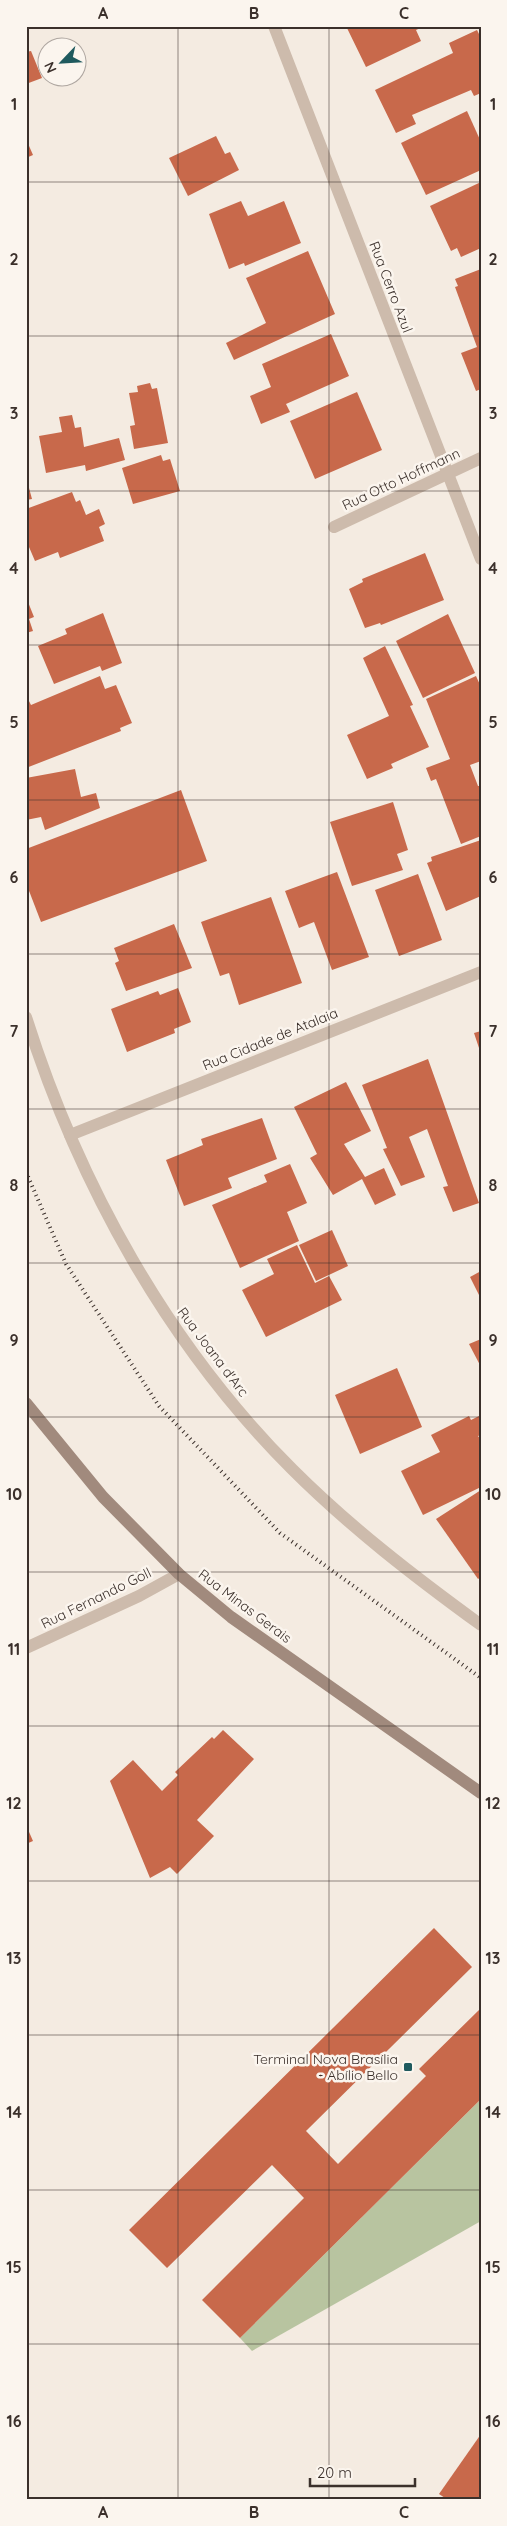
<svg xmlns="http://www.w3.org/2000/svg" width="507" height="2526" font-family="Quicksand,sans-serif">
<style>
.green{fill:#b8c4a0}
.building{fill:#c8694b}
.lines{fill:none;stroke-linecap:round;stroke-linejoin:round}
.minor{stroke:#cdbbac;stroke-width:12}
.secondary{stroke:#a18a7d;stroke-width:12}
.rail{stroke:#3b302b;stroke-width:4;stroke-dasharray:1 4;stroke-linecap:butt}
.grid{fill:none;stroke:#3b302b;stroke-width:1;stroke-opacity:0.55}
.poi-dot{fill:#1f5a5e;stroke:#fbf5ee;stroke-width:2}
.labels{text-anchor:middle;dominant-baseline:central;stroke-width:5;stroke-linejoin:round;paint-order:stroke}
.street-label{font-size:14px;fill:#3b302b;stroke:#fbf5ee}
.poi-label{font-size:14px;fill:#3b302b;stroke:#fbf5ee;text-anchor:end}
.neatline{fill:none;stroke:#3b302b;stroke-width:2}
.grid-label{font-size:16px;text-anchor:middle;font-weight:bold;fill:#3b302b}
</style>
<rect width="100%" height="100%" fill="#f4ebe1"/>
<!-- green -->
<polygon class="green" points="481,2099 481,2221 252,2351 240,2338"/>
<!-- building -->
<g class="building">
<polygon points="346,26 425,26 416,30 421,41 366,67"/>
<polygon points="477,30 479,34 481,33 481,93 474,96 471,90 412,115 416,124 396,133 375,90 453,53 449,43"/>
<polygon points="31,51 42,78 26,84 26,52"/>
<polygon points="467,111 481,142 481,170 426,195 401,143"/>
<polygon points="216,136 225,154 230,152 239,170 188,196 169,158"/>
<polygon points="26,139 33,155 26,158"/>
<polygon points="481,182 481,248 461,257 457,248 451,251 430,206"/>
<polygon points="241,201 248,216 284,201 301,243 245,266 244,263 229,269 209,214"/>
<polygon points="308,251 335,314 234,360 226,343 266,323 246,278"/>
<polygon points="481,269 481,389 476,391 461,353 477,347 455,287 458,286 455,279"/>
<polygon points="331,334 349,376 286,404 290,412 261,424 250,396 271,387 262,364"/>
<polygon points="150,383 152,389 157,388 168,443 134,449 130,426 135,425 129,393 138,392 137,386"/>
<polygon points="357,392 382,450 315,479 290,421"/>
<polygon points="72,415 75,428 81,427 84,447 119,438 125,460 86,471 85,465 46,473 39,436 62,432 59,417"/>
<polygon points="161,455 163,461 170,459 180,491 133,504 122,468"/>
<polygon points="26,477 32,499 26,500"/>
<polygon points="72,492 76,502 80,500 86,515 99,509 105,524 99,527 104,541 60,558 58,552 35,561 26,540 26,509"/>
<polygon points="425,553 444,600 381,625 380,623 365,628 349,589 363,582 362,579"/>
<polygon points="26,597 34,617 29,619 33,631 26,633"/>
<polygon points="103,613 122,663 102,671 100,666 54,684 38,646 67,634 65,629"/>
<polygon points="448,614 475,673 423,698 396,641"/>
<polygon points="385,646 413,705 410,706 429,747 391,764 393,768 367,779 347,735 389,716 363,658"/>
<polygon points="100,676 105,689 116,685 132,723 120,728 121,731 26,768 26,695 31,705"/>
<polygon points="476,676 481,687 481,761 470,765 478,786 481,786 481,836 461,844 436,779 431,781 426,768 450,759 426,699"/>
<polygon points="75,769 81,797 96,793 100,808 45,830 41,817 26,820 26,778"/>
<polygon points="181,790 207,861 41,922 26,883 26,849"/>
<polygon points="393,802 408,850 397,854 403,870 352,886 330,822"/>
<polygon points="481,840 481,896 446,911 427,863 432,861 431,857"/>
<polygon points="337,872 369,957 332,970 314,922 299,928 285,891"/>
<polygon points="418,874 442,940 399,956 375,890"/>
<polygon points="271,897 302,983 239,1005 229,973 220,976 201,922"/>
<polygon points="174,924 192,968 126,991 115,963 119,961 114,948"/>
<polygon points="178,988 191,1022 174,1029 175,1033 127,1052 111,1009 158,991 160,995"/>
<polygon points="481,1031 481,1051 480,1051 474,1033"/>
<polygon points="428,1059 479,1203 453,1212 443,1187 448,1186 427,1129 409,1137 425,1177 401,1186 383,1149 387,1148 362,1085"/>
<polygon points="346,1082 371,1131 344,1144 365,1177 384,1168 396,1195 375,1205 362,1179 333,1195 310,1158 317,1154 294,1107"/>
<polygon points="262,1118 277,1159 228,1178 232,1188 184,1206 166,1160 203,1145 201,1139"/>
<polygon points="290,1164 307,1203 287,1212 299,1241 240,1268 212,1205 267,1182 264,1175"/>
<polygon points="332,1230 348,1266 316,1281 299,1245"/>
<polygon points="297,1245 315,1283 329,1276 342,1300 266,1337 242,1290 274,1274 267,1259"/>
<polygon points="481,1271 481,1299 470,1277"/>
<polygon points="481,1339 481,1367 469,1344"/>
<polygon points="397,1368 422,1427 360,1454 335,1395"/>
<polygon points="481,1415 481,1435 478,1436 481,1440 481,1487 423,1515 401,1471 440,1452 431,1435 469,1416 471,1420"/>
<polygon points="481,1490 481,1577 478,1579 436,1519"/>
<polygon points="223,1730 254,1759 197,1820 214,1836 177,1874 170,1867 150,1878 110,1781 133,1760 162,1791 178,1775 175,1772 212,1737 214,1739"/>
<polygon points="26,1825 33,1841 26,1844"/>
<polygon points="434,1928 472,1967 306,2131 338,2164 426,2076 419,2069 479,2010 481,2012 481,2099 240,2338 202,2300 304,2198 272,2165 167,2268 129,2230"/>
<polygon points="481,2434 481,2500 448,2500 439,2494"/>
</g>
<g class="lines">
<!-- minor -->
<g class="minor">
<polyline points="274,26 481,559"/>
<polyline points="334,527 481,458"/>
<path d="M26,1017C79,1185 168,1345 292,1469C350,1527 415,1577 481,1625"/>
<polyline points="70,1135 481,972"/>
<polyline points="26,1648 139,1596 179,1574"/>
</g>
<!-- secondary -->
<polyline class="secondary" points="26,1403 103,1497 179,1574 231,1617 481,1793"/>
<!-- rail -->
<polyline class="rail" points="26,1172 66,1264 159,1406 280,1533 481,1678"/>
</g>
<!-- grid -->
<path class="grid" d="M178,26V2500M329,26V2500M26,182H481M26,336H481M26,491H481M26,645H481M26,800H481M26,954H481M26,1109H481M26,1263H481M26,1417H481M26,1572H481M26,1726H481M26,1881H481M26,2035H481M26,2190H481M26,2344H481"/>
<!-- markers -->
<rect class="poi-dot" x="403" y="2062" width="10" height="10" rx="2.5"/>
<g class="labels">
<!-- street labels -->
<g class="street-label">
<text transform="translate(391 287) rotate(69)">Rua Cerro Azul</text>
<text transform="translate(401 479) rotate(-25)">Rua Otto Hoffmann</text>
<text transform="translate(270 1039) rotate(-22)">Rua Cidade de Atalaia</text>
<text transform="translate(213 1352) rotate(53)">Rua Joana d'Arc</text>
<text transform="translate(96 1598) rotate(-26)">Rua Fernando Goll</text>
<text transform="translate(245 1606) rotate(37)">Rua Minas Gerais</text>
</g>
<!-- poi labels -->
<g class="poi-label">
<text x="398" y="2059">Terminal Nova Brasília<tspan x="398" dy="16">- Abílio Bello</tspan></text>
</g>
</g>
<!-- border -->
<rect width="507" height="2526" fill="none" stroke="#fbf5ee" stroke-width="55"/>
<!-- north arrow -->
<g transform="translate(62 62) rotate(245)"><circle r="24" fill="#fbf5ee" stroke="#aea6a0"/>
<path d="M0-4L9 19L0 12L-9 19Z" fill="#1f5a5e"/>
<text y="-8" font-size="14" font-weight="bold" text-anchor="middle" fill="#3b302b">N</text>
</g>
<!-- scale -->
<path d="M310 2478v8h105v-8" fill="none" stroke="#3b302b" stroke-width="2.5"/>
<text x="317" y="2478" font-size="15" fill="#3b302b" stroke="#fbf5ee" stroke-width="4" paint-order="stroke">20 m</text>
<rect x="28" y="28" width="452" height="2470" class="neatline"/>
<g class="grid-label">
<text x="103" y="19">A</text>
<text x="254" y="19">B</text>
<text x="404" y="19">C</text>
<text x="14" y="110">1</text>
<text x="493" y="110">1</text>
<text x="14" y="265">2</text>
<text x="493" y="265">2</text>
<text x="14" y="419">3</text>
<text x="493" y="419">3</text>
<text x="14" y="574">4</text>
<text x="493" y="574">4</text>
<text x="14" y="728">5</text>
<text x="493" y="728">5</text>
<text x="14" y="883">6</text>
<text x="493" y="883">6</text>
<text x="14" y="1037">7</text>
<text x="493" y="1037">7</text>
<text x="14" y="1191">8</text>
<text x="493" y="1191">8</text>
<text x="14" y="1346">9</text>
<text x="493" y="1346">9</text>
<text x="14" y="1500">10</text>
<text x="493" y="1500">10</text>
<text x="14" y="1655">11</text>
<text x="493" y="1655">11</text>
<text x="14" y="1809">12</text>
<text x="493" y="1809">12</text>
<text x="14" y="1964">13</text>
<text x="493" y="1964">13</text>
<text x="14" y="2118">14</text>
<text x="493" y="2118">14</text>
<text x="14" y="2273">15</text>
<text x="493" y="2273">15</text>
<text x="14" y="2427">16</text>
<text x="493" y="2427">16</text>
<text x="103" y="2518">A</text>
<text x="254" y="2518">B</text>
<text x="404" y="2518">C</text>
</g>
</svg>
